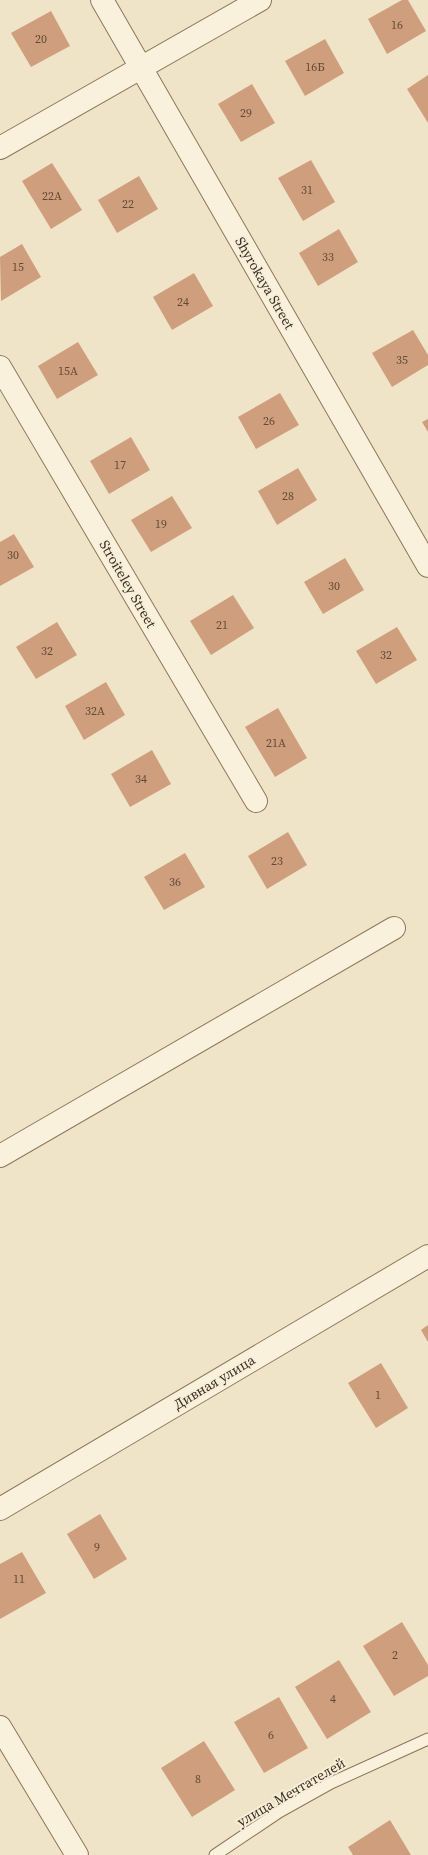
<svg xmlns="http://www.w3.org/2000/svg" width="428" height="1855" font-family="'Source Serif 4',serif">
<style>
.building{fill:#cf9f7d}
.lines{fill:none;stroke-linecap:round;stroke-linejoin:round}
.service-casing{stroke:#8d765c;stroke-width:13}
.minor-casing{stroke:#8d765c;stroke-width:24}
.service{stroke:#faf1dc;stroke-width:11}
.minor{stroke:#faf1dc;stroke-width:22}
.labels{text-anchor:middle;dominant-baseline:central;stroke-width:4;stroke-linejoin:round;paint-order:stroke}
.number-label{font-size:12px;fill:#624a37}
.street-label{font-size:14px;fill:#3d2e20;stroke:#f7eed8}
</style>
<rect width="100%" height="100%" fill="#f0e4c8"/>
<!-- building -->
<g class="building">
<polygon points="402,0 408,0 426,31 387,54 368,19"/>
<polygon points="51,11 70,46 31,67 11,33"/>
<polygon points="325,39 344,73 305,96 285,61"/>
<polygon points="428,75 428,123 407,89"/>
<polygon points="252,84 275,123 241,142 218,104"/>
<polygon points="311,160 335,202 303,221 278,178"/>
<polygon points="52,163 82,210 51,229 22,181"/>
<polygon points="139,176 158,209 117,233 98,200"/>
<polygon points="339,229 358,262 318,286 299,253"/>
<polygon points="22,244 41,277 1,301 0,257"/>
<polygon points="194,273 213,306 172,330 153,297"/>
<polygon points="413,330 428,355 428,365 392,387 372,353"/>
<polygon points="78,342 98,375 57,399 38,366"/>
<polygon points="280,393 299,425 256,449 238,417"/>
<polygon points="428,419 428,432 422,422"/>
<polygon points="131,437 150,470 109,494 90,461"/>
<polygon points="298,468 317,500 277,525 258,491"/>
<polygon points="172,496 192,528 151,552 131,520"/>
<polygon points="14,534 34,567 0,586 0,542"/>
<polygon points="345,558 364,590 323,614 304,582"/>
<polygon points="233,595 254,628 211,655 190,621"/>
<polygon points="57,622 77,655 36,679 16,647"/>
<polygon points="397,627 417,660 376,684 356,651"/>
<polygon points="106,682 125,715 84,740 65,706"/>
<polygon points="278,708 307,758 275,777 245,727"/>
<polygon points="152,750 171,784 130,807 111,774"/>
<polygon points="288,832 307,865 267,889 248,856"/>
<polygon points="185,853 205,887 164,910 144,877"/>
<polygon points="428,1325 428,1342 421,1330"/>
<polygon points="381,1363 408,1408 376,1428 348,1383"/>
<polygon points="100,1514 127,1559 94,1579 67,1534"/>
<polygon points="22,1552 46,1593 0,1619 0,1564"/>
<polygon points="402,1622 428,1665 428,1676 394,1696 363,1646"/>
<polygon points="339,1660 371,1712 327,1739 295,1687"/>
<polygon points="279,1697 308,1748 264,1773 234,1722"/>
<polygon points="204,1741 235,1790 192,1817 161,1768"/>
<polygon points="390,1820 411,1855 353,1855 348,1847"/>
</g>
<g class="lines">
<!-- service casing -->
<g class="service-casing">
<polyline id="service" points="215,1855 279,1812 331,1783 428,1739"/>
</g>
<!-- minor casing -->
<g class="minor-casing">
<g id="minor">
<polyline points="102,0 428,566"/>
<polyline points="0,148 260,0"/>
<polyline points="0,367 256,801"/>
<polyline points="0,1156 394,928"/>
<polyline points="0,1509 428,1256"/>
<polyline points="0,1727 77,1855"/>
</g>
</g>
<!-- service -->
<use href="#service" class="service"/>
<!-- minor -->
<use href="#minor" class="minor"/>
</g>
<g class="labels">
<!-- number labels -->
<g class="number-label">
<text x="397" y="25">16</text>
<text x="41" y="39">20</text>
<text x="315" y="67">16Б</text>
<text x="246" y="113">29</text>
<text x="307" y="190">31</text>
<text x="52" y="196">22А</text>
<text x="128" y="204">22</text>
<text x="328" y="257">33</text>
<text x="18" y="267">15</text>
<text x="183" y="302">24</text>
<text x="402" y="360">35</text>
<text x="68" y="371">15А</text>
<text x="269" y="421">26</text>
<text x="120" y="465">17</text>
<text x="288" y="496">28</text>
<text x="161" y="524">19</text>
<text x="13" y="555">30</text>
<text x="334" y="586">30</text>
<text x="222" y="625">21</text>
<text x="47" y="651">32</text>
<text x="386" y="655">32</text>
<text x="95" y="711">32А</text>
<text x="276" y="743">21А</text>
<text x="141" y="779">34</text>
<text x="277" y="861">23</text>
<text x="175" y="882">36</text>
<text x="378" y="1395">1</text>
<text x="97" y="1547">9</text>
<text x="19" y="1579">11</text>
<text x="395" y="1655">2</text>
<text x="333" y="1699">4</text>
<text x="271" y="1735">6</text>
<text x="198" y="1779">8</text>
</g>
<!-- street labels -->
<g class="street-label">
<text transform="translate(265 283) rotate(60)">Shyrokaya Street</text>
<text transform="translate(128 584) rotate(60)">Stroiteley Street</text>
<text transform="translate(214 1382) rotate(-31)">Дивная улица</text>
<text transform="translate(291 1792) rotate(-30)">улица Мечтателей</text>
</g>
</g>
</svg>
